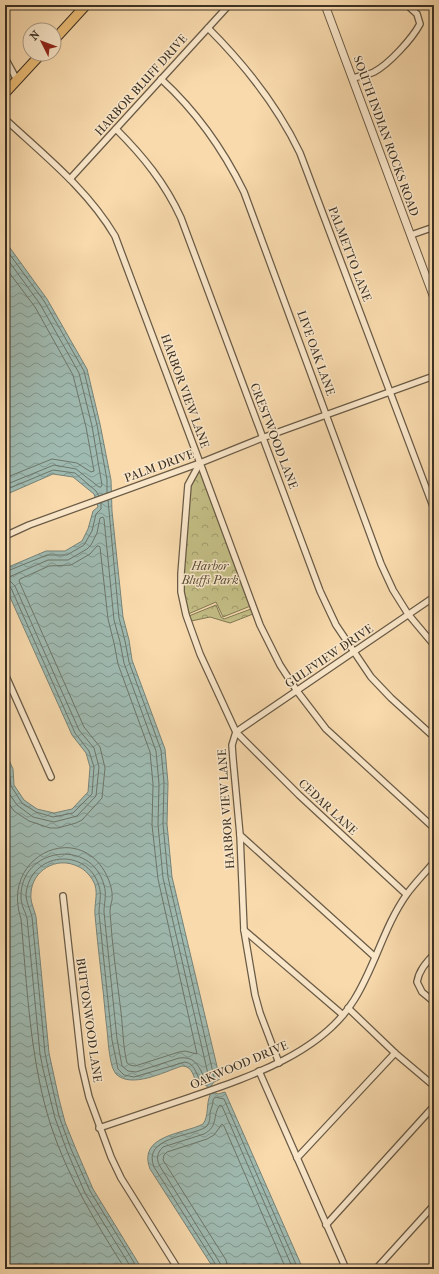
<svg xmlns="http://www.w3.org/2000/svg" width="439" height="1274" font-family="'IM FELL French Canon',serif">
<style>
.forest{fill:url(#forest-crowns);stroke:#7f7854}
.water{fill:url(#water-waves);stroke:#778379}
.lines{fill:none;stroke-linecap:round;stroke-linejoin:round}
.shore{stroke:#6d766a;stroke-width:1}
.minor-casing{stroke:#6a5b46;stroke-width:8}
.tertiary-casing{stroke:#6a5b46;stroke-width:9}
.primary-casing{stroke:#3b3124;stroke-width:11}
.minor{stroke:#fae7ca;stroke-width:5.5}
.tertiary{stroke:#fae7ca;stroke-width:7}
.primary{stroke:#ecbd76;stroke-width:9}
.labels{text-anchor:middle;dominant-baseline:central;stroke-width:3;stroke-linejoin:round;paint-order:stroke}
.street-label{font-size:12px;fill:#3b3124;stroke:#fae7ca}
.park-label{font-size:12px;font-style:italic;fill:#564d37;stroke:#fae7ca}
</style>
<defs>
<pattern id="forest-crowns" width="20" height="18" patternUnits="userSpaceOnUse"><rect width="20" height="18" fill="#c3be85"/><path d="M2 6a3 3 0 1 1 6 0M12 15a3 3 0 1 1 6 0" fill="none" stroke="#a09b6d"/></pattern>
<pattern id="water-waves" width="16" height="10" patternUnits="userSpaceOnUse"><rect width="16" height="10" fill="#9fbab1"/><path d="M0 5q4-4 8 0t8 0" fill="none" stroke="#839890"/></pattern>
</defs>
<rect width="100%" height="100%" fill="#f8daad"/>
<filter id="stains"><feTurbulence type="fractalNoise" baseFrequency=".005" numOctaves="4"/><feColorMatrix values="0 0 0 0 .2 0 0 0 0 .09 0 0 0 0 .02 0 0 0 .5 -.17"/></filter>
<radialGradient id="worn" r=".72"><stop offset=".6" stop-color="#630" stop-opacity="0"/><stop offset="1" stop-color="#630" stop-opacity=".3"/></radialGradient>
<!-- forest -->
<g class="forest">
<polygon points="200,463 253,605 223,617 216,602 186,615 181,592 188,485"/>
<polygon points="216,605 221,617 224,619 251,609 253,614 230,623 210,617 191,621 189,616"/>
</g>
<!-- water -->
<path class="water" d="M5,241L47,299L87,369L100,424L111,480L112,511L123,617L129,640L132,660L165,749L168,783L167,824L172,877L220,1079L214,1082L211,1086L214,1092L218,1094L225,1092L303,1269H214L150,1169C137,1135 184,1134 203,1124C209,1116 206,1104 210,1095L207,1086L203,1084L197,1086C194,1078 193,1066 182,1066C164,1072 131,1089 116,1074C114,1071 113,1069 112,1066C108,1051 108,1035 106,1021C103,986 98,950 95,915C94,905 98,895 95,885C92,877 85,869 77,866C56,856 32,871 31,893C30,902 34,908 36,917L49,1053L59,1099L65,1122L75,1147L93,1189L142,1269H5V751L13,769L14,785L24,800L37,809L54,813L72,809L88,792L90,767L86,753L72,735L5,586V573L6,568L46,551H65L82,541L88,529L93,511L98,507L94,494L73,477L53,474L5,495Z"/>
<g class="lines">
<!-- shore -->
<g class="shore">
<polyline points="5,248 44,301 84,371 97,425 107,480 107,493"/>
<polyline points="5,256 40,304 79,373 92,426 102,485 101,487 99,487 76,469 54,465 5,485"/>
<polyline points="5,267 35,307 73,375 86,427 94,471 91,472 77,463 52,459 5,478"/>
<polyline points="5,490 53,470 75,473 96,491 99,496"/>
<path d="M108,500L119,618L125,641L129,662L161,750L164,783L163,824L168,877L214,1077L208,1082L200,1080C195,1072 195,1064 185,1062L134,1077L124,1075L118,1069L112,1040L99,913C99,903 102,895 99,886C87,846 30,852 26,894C26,902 30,909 32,917L45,1053L48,1068L59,1116L71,1149L90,1191L138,1269"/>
<polyline points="5,572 47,555 67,555 84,545 92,531 96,514 101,509 101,503"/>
<polyline points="5,585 8,586 11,588 75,733 89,751 94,767 92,794 73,813 53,817 36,812 22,803 11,786 9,770 5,760"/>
<path d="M5,779L6,789L17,805L33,817L54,822L77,816L96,796L99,767L94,748L79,730L15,586L8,579L9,577L48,560H68L87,549L91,545L97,533L100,518L103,517L104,519L114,620L120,642L124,663L156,751L159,784L158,825L163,878L208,1074L206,1076L203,1075C198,1064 193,1056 179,1058L136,1072L128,1071L122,1066L117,1039L104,912C104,903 107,895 104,885C91,837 20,848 21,897C21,905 25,911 27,918L40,1054L43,1069L55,1118L67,1151L85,1193L132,1269"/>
<path d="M5,798L14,811L29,821L50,828H58L76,823L82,820L102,798L105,768L100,747L84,727L19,581L20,579L49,566L71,565L90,554L97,546H99L100,547L108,619L114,643L118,664L150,752L153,784L152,825L158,879L197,1054L185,1051L179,1052L135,1066L130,1065L127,1063C123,1047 123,1029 121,1012C117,979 112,945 110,912C110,908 111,904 112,900C113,891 110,882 106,874C78,820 0,856 21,919C27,986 30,1061 51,1126C68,1178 96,1223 125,1269"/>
<path d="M217,1269L216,1265L154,1167C142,1137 190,1137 206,1127C210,1122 210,1119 210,1113C211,1108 213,1106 213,1100L215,1097L224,1099L298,1269"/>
<path d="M222,1269L220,1263L161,1168C156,1160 156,1154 163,1147L204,1134C219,1126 212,1115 220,1105L222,1106L293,1269"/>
<polyline points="228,1269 226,1260 163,1160 164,1155 167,1152 207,1139 214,1135 222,1124 224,1126 286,1269"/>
</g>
<!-- minor casing -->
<g class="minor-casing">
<g id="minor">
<path d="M208,28C245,65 277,105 300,153L434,509"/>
<polyline points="5,58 17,80"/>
<path d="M353,78C360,76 368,75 374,72C389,64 412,39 420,24L417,14L407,5"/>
<path d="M161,79C197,112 223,149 244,192L381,564L393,590L408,614L434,645"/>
<path d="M5,119C45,156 87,189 115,236L200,463L188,485L181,574V592L186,615L200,654L236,732L232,745L233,759L240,835L244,930L255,995L260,1013L279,1063"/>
<path d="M116,129C143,156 165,183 181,218L320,591L336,625L371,677L391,698L434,737"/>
<polyline points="70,179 229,5"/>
<polyline points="411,235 434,227"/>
<polyline points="200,463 260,625 280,665 297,691 326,729 434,828"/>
<polyline points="5,536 29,525 200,463 262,438 434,376"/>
<polyline points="5,674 51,777"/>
<polyline points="240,835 375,957"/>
<polyline points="406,894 299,795 236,732 434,597"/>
<polyline points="63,896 82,1067 89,1097 111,1157 121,1178 178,1269"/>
<polyline points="244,930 343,1015"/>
<path d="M434,954C426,963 419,970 417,982L422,992L434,1002"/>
<polyline points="348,1008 395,1053 434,1086"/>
<polyline points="259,1071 346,1269"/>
<path d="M99,1128C129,1118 159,1108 188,1098C246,1078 321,1054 354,1000C375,967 384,926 407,894C415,883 425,873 434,862"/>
<polyline points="297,1158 395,1053"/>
<polyline points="326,1225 434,1106"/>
<polyline points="376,1269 434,1205"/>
</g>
</g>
<!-- tertiary casing -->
<g class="tertiary-casing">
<polyline id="tertiary" points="325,5 434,298"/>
</g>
<!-- primary casing -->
<g class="primary-casing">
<g id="primary">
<polyline points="54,40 86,5"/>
<polyline points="5,93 41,54"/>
</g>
</g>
<!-- minor -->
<use href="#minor" class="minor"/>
<!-- tertiary -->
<use href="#tertiary" class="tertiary"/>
<!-- primary -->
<use href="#primary" class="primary"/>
</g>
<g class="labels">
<!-- street labels -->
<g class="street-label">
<text transform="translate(141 85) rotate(-48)">HARBOR BLUFF DRIVE</text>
<text transform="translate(386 136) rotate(70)">SOUTH INDIAN ROCKS ROAD</text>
<text transform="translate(350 254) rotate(69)">PALMETTO LANE</text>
<text transform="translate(316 353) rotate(70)">LIVE OAK LANE</text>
<text transform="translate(185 391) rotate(70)">HARBOR VIEW LANE</text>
<text transform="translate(274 436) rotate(69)">CRESTWOOD LANE</text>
<text transform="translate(159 466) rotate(-20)">PALM DRIVE</text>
<text transform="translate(329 656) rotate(-34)">GULFVIEW DRIVE</text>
<text transform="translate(328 807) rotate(43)">CEDAR LANE</text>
<text transform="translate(226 809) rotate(-94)">HARBOR VIEW LANE</text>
<text transform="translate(89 1020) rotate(82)">BUTTONWOOD LANE</text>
<text transform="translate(239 1065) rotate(-23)">OAKWOOD DRIVE</text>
</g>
<!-- park labels -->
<g class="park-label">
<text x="210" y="566">Harbor<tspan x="210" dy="14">Bluffs Park</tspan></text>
</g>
</g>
<!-- margin -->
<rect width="439" height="1274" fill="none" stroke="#f8daad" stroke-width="20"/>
<rect x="6" y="6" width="427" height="1262" fill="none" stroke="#3b3124" stroke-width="2"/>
<rect x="10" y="10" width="419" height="1254" fill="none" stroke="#3b3124"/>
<!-- north arrow -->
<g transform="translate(42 42) rotate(312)"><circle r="19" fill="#fae7ca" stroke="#ae9e88"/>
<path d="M0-3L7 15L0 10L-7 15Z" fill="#8f2418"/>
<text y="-6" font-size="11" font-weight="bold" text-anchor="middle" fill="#3b3124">N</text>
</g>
<rect width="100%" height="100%" filter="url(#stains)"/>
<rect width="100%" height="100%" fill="url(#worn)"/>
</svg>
